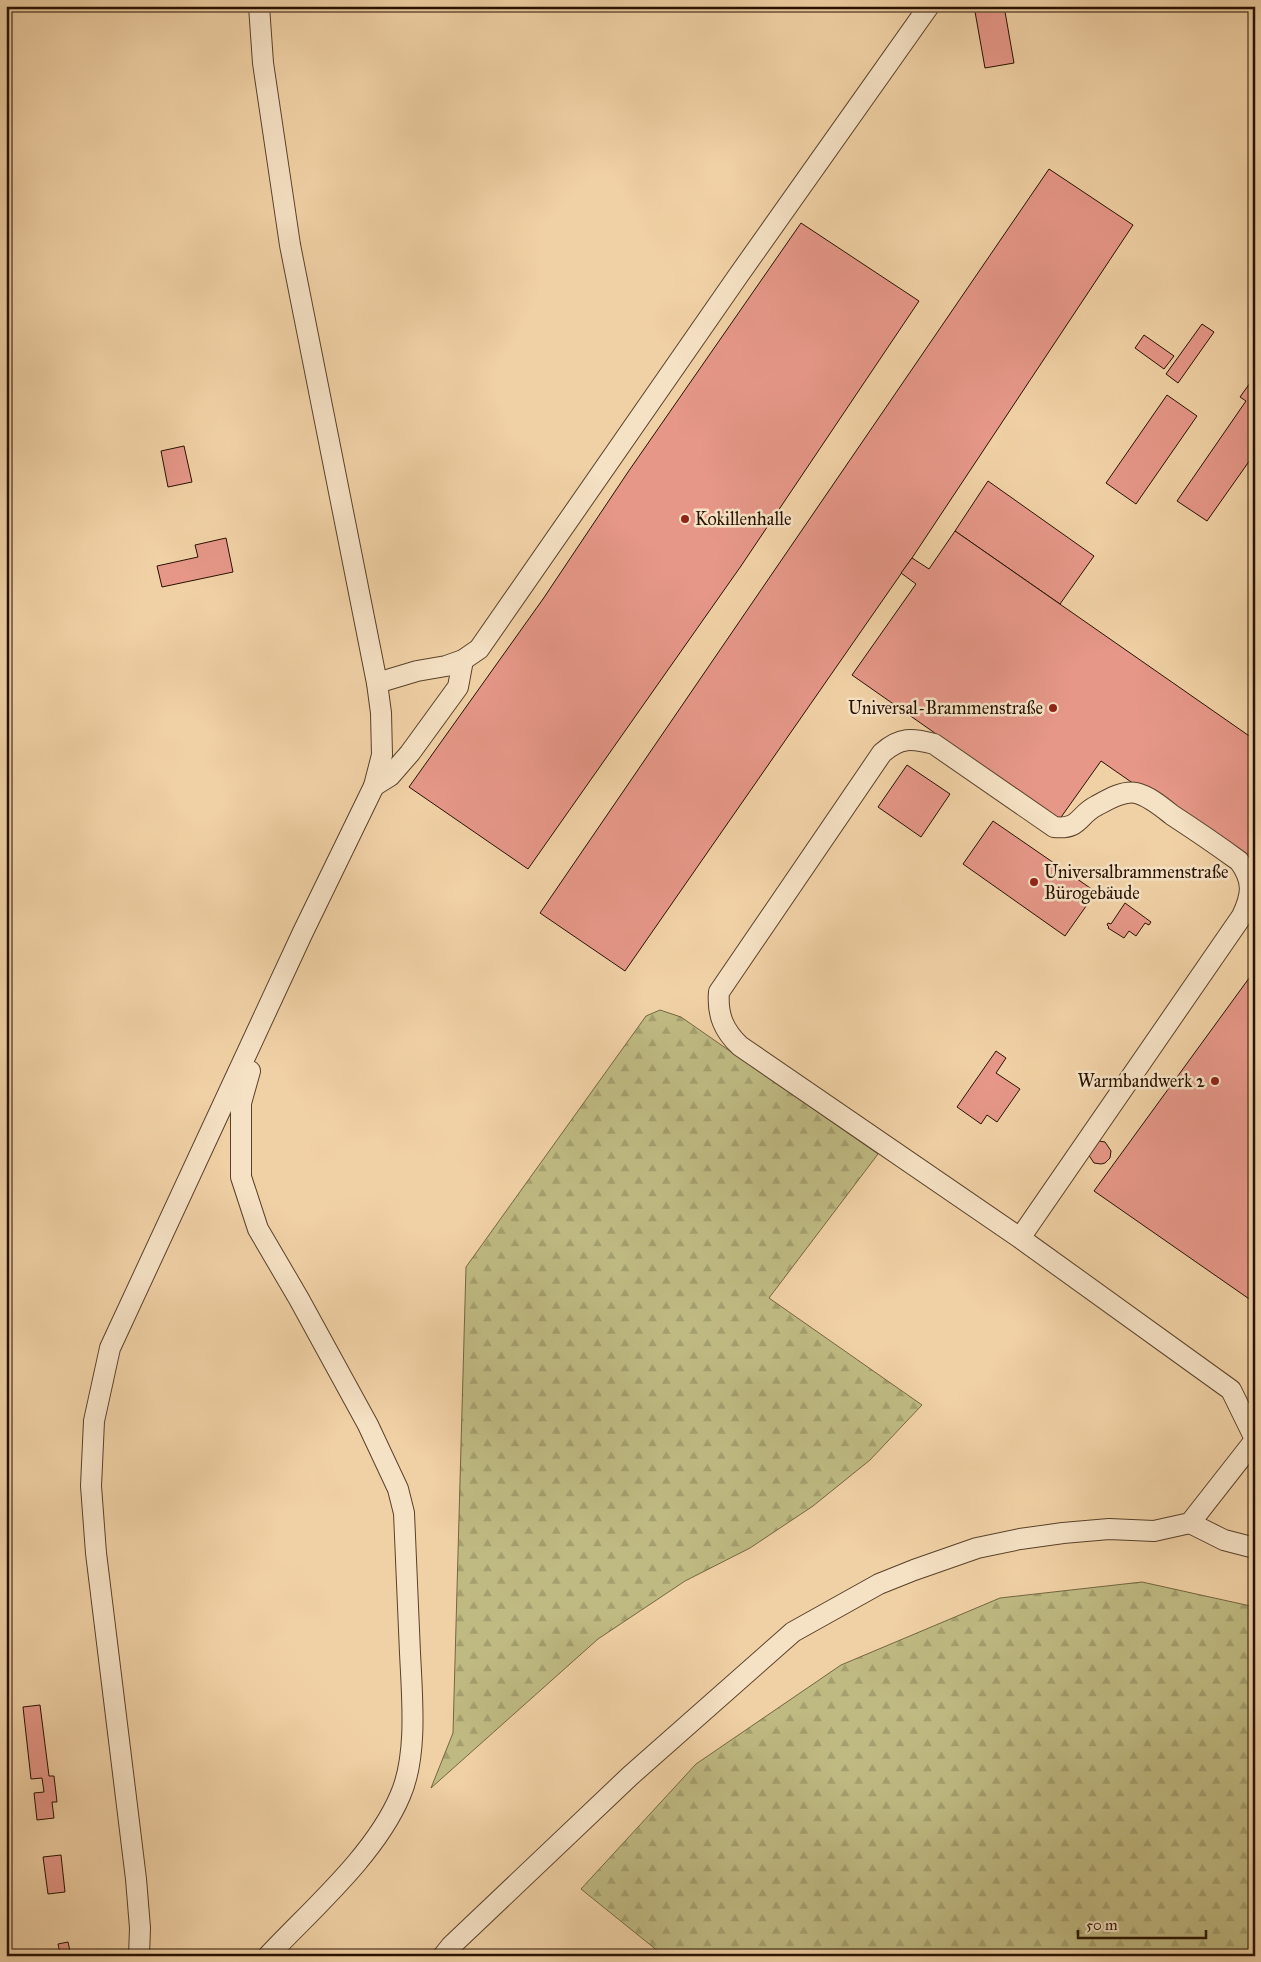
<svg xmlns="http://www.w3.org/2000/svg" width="1261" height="1962" font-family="'IM FELL Great Primer',serif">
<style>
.forest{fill:url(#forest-firs);stroke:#736641}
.building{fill:#e69788;stroke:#271100}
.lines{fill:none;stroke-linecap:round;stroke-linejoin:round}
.minor-casing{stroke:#594129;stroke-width:22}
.minor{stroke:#f5e1c4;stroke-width:20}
.poi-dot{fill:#8f2418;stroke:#f5e1c4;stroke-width:2}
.labels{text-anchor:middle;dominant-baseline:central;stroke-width:5;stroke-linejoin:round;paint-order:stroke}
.poi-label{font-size:18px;fill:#271100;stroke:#f5e1c4;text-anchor:start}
</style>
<defs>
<pattern id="forest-firs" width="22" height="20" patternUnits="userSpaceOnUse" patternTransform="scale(1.25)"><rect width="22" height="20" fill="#bfba82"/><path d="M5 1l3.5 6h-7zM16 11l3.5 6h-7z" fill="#a49f6e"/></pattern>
</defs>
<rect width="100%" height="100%" fill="#f0d1a5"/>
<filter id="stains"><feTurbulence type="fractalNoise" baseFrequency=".004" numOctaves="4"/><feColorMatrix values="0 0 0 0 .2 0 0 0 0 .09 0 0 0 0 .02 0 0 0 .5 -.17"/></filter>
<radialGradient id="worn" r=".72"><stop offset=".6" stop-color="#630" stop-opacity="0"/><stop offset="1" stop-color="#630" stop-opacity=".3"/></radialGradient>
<!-- forest -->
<g class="forest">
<polygon points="660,1010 681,1017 878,1154 769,1298 922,1405 870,1460 813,1506 750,1548 685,1581 598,1639 431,1788 453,1733 466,1267 646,1016"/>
<polygon points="1142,1582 1255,1607 1255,1956 664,1956 581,1889 696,1764 841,1665 1000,1598"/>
</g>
<!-- building -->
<g class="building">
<polygon points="974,6 1004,6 1014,63 985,68"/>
<polygon points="1049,169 1133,225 912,558 625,971 540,913"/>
<polygon points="801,223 919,301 741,566 528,869 409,787 543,599 628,472"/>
<polygon points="1202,324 1214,332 1178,383 1166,374"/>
<polygon points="1144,335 1174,356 1164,369 1135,348"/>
<polygon points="1255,376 1255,453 1207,521 1177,501 1246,401 1240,397"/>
<polygon points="1167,395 1197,416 1136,504 1106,483"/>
<polygon points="184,446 192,482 168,487 161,451"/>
<polygon points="988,481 1094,556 1060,604 955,531"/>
<polygon points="955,531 1255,740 1255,868 1101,761 1059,820 852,675 916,584 901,573 912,558 929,569"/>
<polygon points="226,538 233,572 162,587 157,566 198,557 195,545"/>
<polygon points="907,765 950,794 921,837 878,807"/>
<polygon points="993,821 1096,892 1065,936 963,864"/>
<polygon points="1125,903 1151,922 1149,925 1145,923 1136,936 1129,931 1124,938 1108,928 1109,927 1107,925 1108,923 1111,924"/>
<polygon points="1255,970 1255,1303 1094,1191"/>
<polygon points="996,1051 1006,1058 996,1073 1020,1089 997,1122 987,1115 981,1124 957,1107"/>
<polygon points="1099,1141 1105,1142 1111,1151 1110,1158 1105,1163 1101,1164 1094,1163 1088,1154"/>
<polygon points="40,1705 49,1776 54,1776 57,1802 52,1802 54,1818 37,1820 34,1793 44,1792 42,1778 31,1779 23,1707"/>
<polygon points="61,1855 65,1892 48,1894 43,1857"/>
<polygon points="68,1942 70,1951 60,1954 58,1944"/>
</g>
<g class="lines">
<!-- minor casing -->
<g class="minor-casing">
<g id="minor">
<polyline points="377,683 417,671 446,666 463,660 479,649 738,276 929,6"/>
<polyline points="374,786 390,776 410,753 458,687 463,660"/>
<path d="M250,1071L241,1103V1177L258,1229L299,1299L368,1425L398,1489L404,1513C406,1560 408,1607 410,1653C412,1696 418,1756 400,1796C375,1855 312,1909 268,1956"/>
<path d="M1020,1238L1242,916C1252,895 1254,881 1239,861C1217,845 1195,830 1172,815C1162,807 1149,796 1136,793C1123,790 1107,800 1096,806C1078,815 1080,830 1054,827L934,744C912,738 900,737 882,753L719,992C717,1015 724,1031 740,1046L1020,1238L1231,1390L1255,1439"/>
<polyline points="1190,1523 1224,1540 1255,1548"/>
<polyline points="139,1956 140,1928 136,1879 96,1553 91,1486 94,1421 110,1348 303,932 374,786 382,755 381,713 377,683 290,245 263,63 259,6"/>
<polyline points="443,1956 451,1946 630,1776 793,1632 879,1584 914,1570 977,1548 1020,1539 1063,1533 1109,1529 1154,1531 1190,1523 1255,1440"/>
</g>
</g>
<!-- minor -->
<use href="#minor" class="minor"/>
</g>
<!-- markers -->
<g class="poi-dot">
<circle cx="685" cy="519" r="5"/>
<circle cx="1053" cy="708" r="5"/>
<circle cx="1034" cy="882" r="5"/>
<circle cx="1215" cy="1081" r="5"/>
</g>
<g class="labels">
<!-- poi labels -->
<g class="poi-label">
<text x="695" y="519">Kokillenhalle</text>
<text x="1043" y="708" text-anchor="end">Universal-Brammenstraße</text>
<text x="1044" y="872">Universalbrammenstraße<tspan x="1044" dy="21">Bürogebäude</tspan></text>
<text x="1205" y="1081" text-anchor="end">Warmbandwerk 2</text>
</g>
</g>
<!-- margin -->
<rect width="1261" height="1962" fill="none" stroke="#f0d1a5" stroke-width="25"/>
<rect x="8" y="8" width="1246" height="1947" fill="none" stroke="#271100" stroke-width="2.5"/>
<rect x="12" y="12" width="1236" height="1937" fill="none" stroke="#271100"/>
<!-- scale -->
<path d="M1078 1930v8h128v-8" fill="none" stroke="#271100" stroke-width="2.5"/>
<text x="1086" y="1930" font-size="15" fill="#271100" stroke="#f5e1c4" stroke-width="4" paint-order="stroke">50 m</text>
<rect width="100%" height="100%" filter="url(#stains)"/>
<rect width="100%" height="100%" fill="url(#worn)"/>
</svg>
